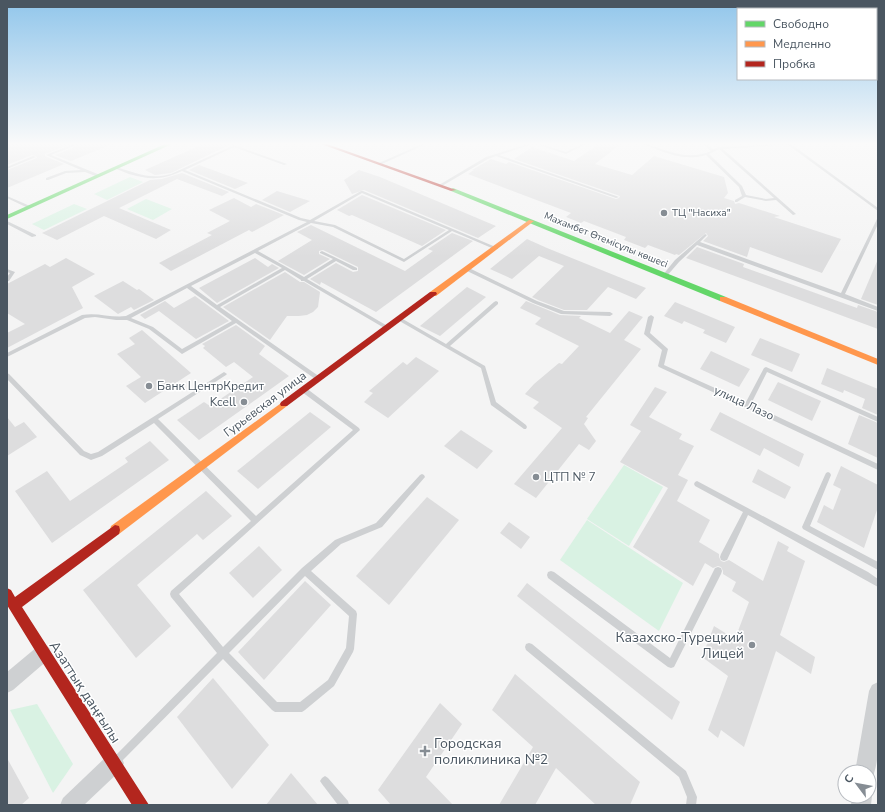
<svg xmlns="http://www.w3.org/2000/svg" width="885" height="812" font-family="'Nunito Sans',sans-serif">
<style>
.green{fill:#d9f2e3}
.building{fill:#ddddde}
.lines{fill:none;stroke-linecap:round;stroke-linejoin:round}
.lane{fill:#ced0d2;fill-rule:evenodd}
.street{fill:#ced0d2;fill-rule:evenodd}
.fast{fill:#63d668;fill-rule:evenodd}
.slow{fill:#ff974d;fill-rule:evenodd}
.jam{fill:#b3261e;fill-rule:evenodd}
.poi-dot{fill:#868d94;stroke:#fff;stroke-width:1.5}
.labels{text-anchor:middle;dominant-baseline:central;stroke-width:3;stroke-linejoin:round;paint-order:stroke}
.far-poi-label{font-size:10px;fill:#4a5661;stroke:#fff;text-anchor:start}
.far-street-label{font-size:10px;fill:#4a5661;stroke:#fff}
.poi-label{font-size:12px;fill:#4a5661;stroke:#fff;text-anchor:start}
.street-label{font-size:12px;fill:#4a5661;stroke:#fff}
.near-poi-label{font-size:14px;fill:#4a5661;stroke:#fff;text-anchor:end}
.near-street-label{font-size:14px;fill:#4a5661;stroke:#fff}
</style>
<rect width="100%" height="100%" fill="#f4f4f4"/>
<!-- green -->
<g class="green">
<polygon points="130,177 143,182 107,200 94,194"/>
<polygon points="146,199 172,209 153,220 127,209"/>
<polygon points="74,204 87,209 44,230 32,224"/>
<polygon points="624,465 663,487 629,546 587,519"/>
<polygon points="587,520 683,583 659,631 560,560"/>
<polygon points="37,704 73,764 53,793 10,710"/>
</g>
<!-- building -->
<g class="building">
<polygon points="7,144 70,144 45,154 45,156 64,164 7,188 7,170 37,158 36,156 32,155 7,165"/>
<polygon points="75,144 112,144 71,161 55,155 75,147"/>
<polygon points="203,144 231,144 171,173 155,175 145,170"/>
<polygon points="599,144 621,144 595,164 632,175 654,156 724,177 728,193 724,198 734,201 735,204 739,203 780,216 774,217 841,239 822,273 750,247 747,257 703,241 708,236 706,233 679,255 676,254 675,255 648,245 645,248 624,240 626,237 584,221 581,223 566,217 571,213 468,174 474,170 472,170 491,159 506,164 509,162 616,199 619,198 620,196 514,159 532,147 574,161"/>
<polygon points="199,165 248,183 235,189 189,170"/>
<polygon points="359,170 380,177 496,226 478,238 364,190 352,194 344,180"/>
<polygon points="182,173 229,192 222,196 177,179 119,208 171,230 156,239 104,216 57,240 42,233 150,180 162,179"/>
<polygon points="277,191 310,201 290,212 262,200"/>
<polygon points="362,195 446,230 422,246 352,215 349,216 337,210"/>
<polygon points="234,198 251,207 256,204 284,215 252,232 249,230 171,271 159,263 212,235 207,233 230,221 209,210"/>
<polygon points="311,225 405,271 433,251 428,249 452,233 473,241 376,312 321,282 320,285 310,279 336,263 353,272 358,271 358,267 323,250 319,251 319,254 330,259 304,275 278,261 312,240 297,232"/>
<polygon points="527,239 547,248 646,288 636,299 608,287 587,310 564,310 538,300 532,297 564,266 539,256 512,279 490,269"/>
<polygon points="697,247 744,264 743,267 857,308 858,305 878,312 878,329 686,258"/>
<polygon points="66,258 95,274 72,287 83,308 7,348 7,333 25,324 7,313 7,284 45,264 50,267"/>
<polygon points="255,258 268,267 272,264 279,268 217,303 199,288"/>
<polygon points="878,259 878,305 861,299"/>
<polygon points="285,272 300,282 304,282 320,292 318,307 313,312 307,315 299,316 287,316 270,340 223,307"/>
<polygon points="123,281 137,290 139,289 154,300 134,310 131,307 118,314 94,296"/>
<polygon points="467,287 486,297 440,336 420,326"/>
<polygon points="195,296 229,321 196,339 159,311 145,319 140,315 165,301 174,308"/>
<polygon points="526,301 560,315 581,316 579,318 610,333 629,311 643,317 624,340 641,349 586,417 588,418 584,424 596,441 589,450 579,444 536,498 514,484 562,428 533,408 539,402 525,394 534,384 559,363 562,364 579,346 535,324 541,318 520,308"/>
<polygon points="675,302 735,327 726,343 703,333 705,330 684,321 682,324 664,316"/>
<polygon points="236,325 265,346 259,354 289,376 199,440 177,420 204,402 210,406 253,377 234,362 226,367 203,348 205,346 202,344"/>
<polygon points="142,330 191,373 145,403 126,386 141,377 117,354 135,344 129,338"/>
<polygon points="760,338 800,354 792,372 751,355"/>
<polygon points="711,351 750,369 739,387 700,369"/>
<polygon points="416,357 439,371 388,418 364,402 373,393 369,391 403,362 407,365"/>
<polygon points="827,368 878,389 878,415 862,408 865,399 844,390 843,393 821,384"/>
<polygon points="778,382 821,401 812,421 768,400"/>
<polygon points="655,387 667,392 649,417 682,434 679,439 694,446 678,475 688,480 677,501 710,520 699,542 719,554 719,557 721,561 724,562 729,560 763,581 778,541 789,547 787,551 805,561 780,635 815,657 811,674 776,651 744,747 721,730 718,738 708,730 728,676 702,657 714,626 735,639 749,602 732,591 736,582 723,574 723,571 721,567 718,566 713,568 705,563 693,586 633,547 668,488 620,462 641,431 630,425"/>
<polygon points="310,412 331,427 258,489 237,471"/>
<polygon points="720,412 804,454 799,467 764,448 760,456 710,430"/>
<polygon points="859,415 878,423 878,458 848,444"/>
<polygon points="7,417 15,427 24,422 37,437 7,456"/>
<polygon points="461,430 493,451 477,469 444,446"/>
<polygon points="150,441 169,460 52,543 15,491 47,471 70,501 128,462 125,458"/>
<polygon points="841,466 878,485 878,507 864,548 817,522 824,505 833,510 841,489 833,485"/>
<polygon points="758,469 791,487 785,499 752,482"/>
<polygon points="206,491 232,516 203,540 197,534 137,585 171,626 136,658 83,590"/>
<polygon points="427,497 459,520 389,605 356,576"/>
<polygon points="509,522 530,537 521,549 500,533"/>
<polygon points="259,546 282,570 253,598 229,573"/>
<polygon points="305,581 331,605 264,680 238,652"/>
<polygon points="527,583 680,702 672,720 517,596"/>
<polygon points="515,674 640,782 630,805 596,805 556,768 535,805 499,805 533,747 492,710"/>
<polygon points="213,678 269,745 232,789 177,717"/>
<polygon points="440,703 462,724 426,777 453,805 391,805 378,790"/>
<polygon points="7,758 29,798 21,805 7,805"/>
<polygon points="291,773 318,805 266,805"/>
</g>
<g class="lines">
<!-- lane -->
<g class="lane">
<polygon points="73,144 74,144 74,146 51,155 100,175 100,177 98,177 85,172 66,173 48,180 46,180 46,178 65,171 81,170 46,155"/>
<polygon points="422,144 426,144 382,164 379,163"/>
<polygon points="528,144 533,144 499,155 619,197 616,198 496,156 488,159 442,186 439,185 486,157"/>
<polygon points="536,144 541,144 566,152 582,144 586,144 566,154"/>
<path d="M643,144H647C669,151 688,161 711,151L703,144H706L713,149L720,147L783,144L782,145L723,149L796,214L793,215L776,200L766,201L745,197L737,202H735V200L742,196L739,187L706,155C689,160 674,156 658,150C653,148 648,146 643,144ZM719,149L774,198L766,199L746,195L742,186L709,154Z"/>
<polygon points="787,144 791,144 878,208 878,211"/>
<path d="M234,145L287,164L284,165L234,147L185,170L301,218L310,220L361,191H363L498,248V249H494L452,231L404,262L333,227L311,223L258,251L304,277L333,259L320,253V252L322,251L357,268V270H353L336,261L307,279L391,328L390,329H386L304,281H301V280L285,270L220,307L320,377L321,379L320,381H318L236,323L182,354L149,329L127,320H116L95,317L85,318L7,357V353L82,315C97,312 111,318 126,316L307,222L299,220L182,171C162,180 150,180 129,174C124,172 119,170 114,168L116,167C136,173 150,180 171,174ZM362,193L449,230L404,259L335,225L314,221ZM255,253L282,268L217,305L191,286ZM187,288L232,321L182,349L153,327L131,318Z"/>
<polygon points="33,156 36,157 7,169 7,167"/>
<polygon points="7,196 30,206 31,207 28,208 7,198"/>
<polygon points="877,219 878,219 878,224 845,294 878,307 878,311 697,245 679,262 666,277 662,277 662,276 675,260 705,234 707,235 700,242 841,293"/>
<polygon points="7,221 36,235 36,236 32,237 7,224"/>
<polygon points="465,268 469,268 537,301 564,311 610,312 613,314 610,316 561,314 533,303 465,270"/>
<polygon points="7,269 15,272 9,281 7,281 7,277 10,273 7,272"/>
<polygon points="496,301 498,302 498,304 450,346 485,366 496,402 526,425 527,427 526,429 524,429 491,405 481,368 396,319 397,318 401,318 446,344 494,302"/>
<polygon points="651,315 654,317 650,333 668,349 664,365 746,402 764,368 766,367 878,417 878,422 767,372 751,404 878,464 878,470 745,407 659,367 658,366 662,350 644,334 648,317"/>
<path d="M224,372L227,374L226,375L158,419L256,516L353,430L302,392L301,390L302,388H306L359,428L360,430L179,594L223,647L302,568L335,540L376,523L420,475L422,474L424,475L425,477L382,527L341,544L311,571L356,611L357,614L354,649L353,652L334,686L305,710L302,712H275L272,710L223,659L121,762L118,764L115,762L113,759L115,756L217,653L171,597L170,594L171,591L251,521L154,423L102,456L91,460L80,455L7,379V373L9,374L84,451L91,454L98,452ZM305,576L349,616L346,648L328,680L300,702H277L229,653Z"/>
<polygon points="828,472 830,473 831,475 810,526 878,562 878,570 803,529 802,527 825,475 826,473"/>
<polygon points="697,481 868,572 878,579 878,587 748,515 727,560 724,561 721,560 720,557 721,554 743,512 695,486 694,484 695,482"/>
<polygon points="718,567 721,568 722,571 721,574 674,667 671,668 668,667 548,578 547,575 548,572 551,571 554,572 670,658 715,568"/>
<polygon points="529,643 532,644 686,771 697,797 696,805 686,805 687,797 679,777 526,650 525,647 526,644"/>
<polygon points="325,776 328,778 348,801 349,805 338,805 322,784 320,781 322,778"/>
</g>
<!-- street -->
<g class="street">
<polygon points="43,645 49,647 51,653 49,659 13,690 7,693 7,672 37,647"/>
<path d="M878,682C878,711 883,752 872,779L869,780V772H855L869,691L872,685Z"/>
<polygon points="114,753 121,756 124,763 121,770 84,805 60,805 63,798 107,756"/>
<polygon points="869,789 872,796 871,805 851,805 852,796 869,796"/>
</g>
<!-- fast -->
<g class="fast">
<polygon points="165,144 172,144 7,219 7,215"/>
<polygon points="453,188 726,297 727,299 726,301 720,301 451,191 451,189"/>
</g>
<!-- slow -->
<g class="slow">
<polygon points="529,220 534,221 436,296 430,296 430,292"/>
<polygon points="720,297 726,297 878,359 878,365 720,301"/>
<polygon points="284,401 287,402 288,404 287,406 119,534 115,535 111,534 110,530 111,526"/>
</g>
<!-- jam -->
<g class="jam">
<polygon points="321,144 327,144 456,190 451,191"/>
<polygon points="430,292 436,292 437,294 287,406 281,406 280,404 281,402"/>
<polygon points="115,525 119,526 120,530 119,534 22,607 149,805 132,805 39,657 7,605 7,588 11,590 15,597"/>
</g>
</g>
<!-- sky -->
<linearGradient id="sky" x2="0" y2="1"><stop stop-color="#91c6eb"/><stop offset="0.56" stop-color="#fafafa"/><stop offset="1" stop-color="#fafafa" stop-opacity="0"/></linearGradient>
<rect width="885" height="257" fill="url(#sky)"/>
<!-- markers -->
<g class="poi-dot">
<circle cx="664" cy="213" r="4"/>
<circle cx="149" cy="386" r="4"/>
<circle cx="244" cy="402" r="4"/>
<circle cx="536" cy="477" r="4"/>
<circle cx="752" cy="645" r="4"/>
<path d="M423 745h4v4h4v4h-4v4h-4v-4h-4v-4h4z"/>
</g>
<g class="labels">
<!-- far-poi labels -->
<g class="far-poi-label">
<text x="672" y="213">ТЦ "Насиха"</text>
</g>
<!-- far-street labels -->
<g class="far-street-label">
<text transform="translate(606 240) rotate(22)">Махамбет Өтемісұлы көшесі</text>
</g>
<!-- poi labels -->
<g class="poi-label">
<text x="157" y="386">Банк ЦентрКредит</text>
<text x="236" y="402" text-anchor="end">Kcell</text>
<text x="544" y="477">ЦТП № 7</text>
</g>
<!-- street labels -->
<g class="street-label">
<text transform="translate(744 403) rotate(25)">улица Лазо</text>
<text transform="translate(265 404) rotate(-37)">Гурьевская улица</text>
</g>
<!-- near-poi labels -->
<g class="near-poi-label">
<text x="744" y="637">Казахско-Турецкий<tspan x="744" dy="16">Лицей</tspan></text>
<text x="434" y="743" text-anchor="start">Городская<tspan x="434" dy="16">поликлиника №2</tspan></text>
</g>
<!-- near-street labels -->
<g class="near-street-label">
<text transform="translate(85 692) rotate(57)">Азаттық даңғылы</text>
</g>
</g>
<!-- border -->
<rect width="885" height="812" fill="none" stroke="#4a5661" stroke-width="16"/>
<!-- legend -->
<rect x="737" y="8" width="140" height="72" fill="#ffffff" stroke="#b7bbc0"/>
<rect x="745" y="21" width="20" height="6" fill="#63d668" stroke="#b7bbc0"/>
<text x="773" y="28" font-size="12" fill="#4a5661">Свободно</text>
<rect x="745" y="41" width="20" height="6" fill="#ff974d" stroke="#b7bbc0"/>
<text x="773" y="48" font-size="12" fill="#4a5661">Медленно</text>
<rect x="745" y="61" width="20" height="6" fill="#b3261e" stroke="#b7bbc0"/>
<text x="773" y="68" font-size="12" fill="#4a5661">Пробка</text>
<!-- north arrow -->
<g transform="translate(857 784) rotate(302)"><circle r="19" fill="#ffffff" stroke="#b7bbc0"/>
<path d="M0-3L7 15L0 10L-7 15Z" fill="#868d94"/>
<text y="-6" font-size="11" font-weight="bold" text-anchor="middle" fill="#4a5661">С</text>
</g>
</svg>
